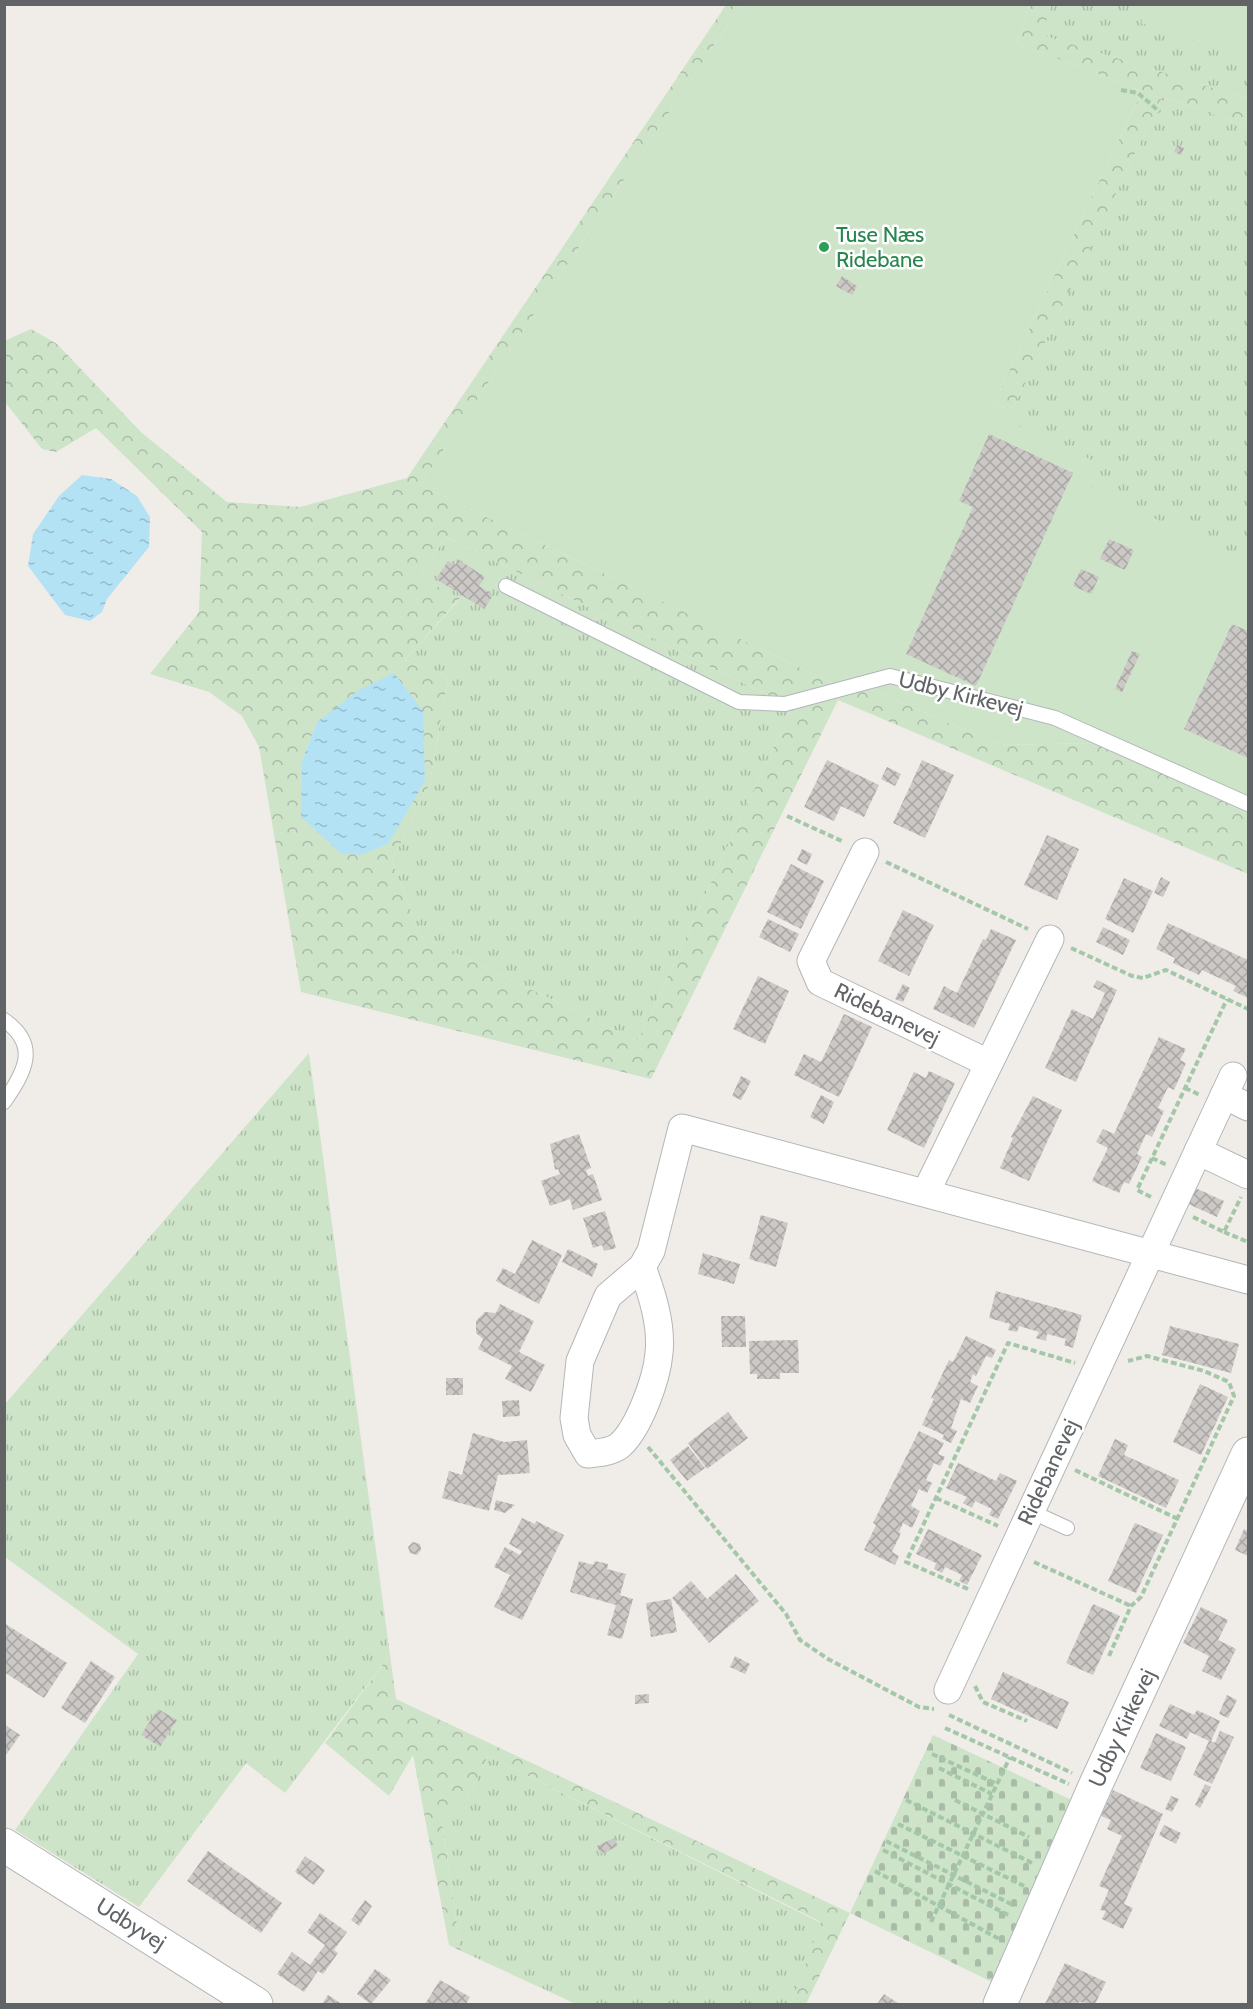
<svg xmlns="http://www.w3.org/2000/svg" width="1253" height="2009" font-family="Cabin,sans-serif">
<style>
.grass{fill:url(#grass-tufts)}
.forest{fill:url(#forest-crowns);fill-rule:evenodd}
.cemetery{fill:url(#cemetery-stones)}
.garden{fill:#cde4c9}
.water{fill:url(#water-ripples)}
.building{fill:url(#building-cross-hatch)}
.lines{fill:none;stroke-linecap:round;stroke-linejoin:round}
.service-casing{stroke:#b3b6b9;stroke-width:16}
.minor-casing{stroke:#b3b6b9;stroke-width:29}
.tertiary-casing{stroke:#b3b6b9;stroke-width:35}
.path{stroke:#a5c7a9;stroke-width:4;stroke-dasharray:6 3;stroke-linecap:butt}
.service{stroke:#fff;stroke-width:14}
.minor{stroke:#fff;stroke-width:27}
.tertiary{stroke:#fff;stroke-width:33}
.leisure-dot{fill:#2e9e5b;stroke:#fff;stroke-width:2}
.labels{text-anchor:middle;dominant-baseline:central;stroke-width:5;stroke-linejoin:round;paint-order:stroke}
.leisure-label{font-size:22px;fill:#27864d;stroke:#fff;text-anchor:start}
.street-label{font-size:22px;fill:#606467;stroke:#fff}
</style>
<defs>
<pattern id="grass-tufts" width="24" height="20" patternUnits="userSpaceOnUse" patternTransform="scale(1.5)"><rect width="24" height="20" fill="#cde4c9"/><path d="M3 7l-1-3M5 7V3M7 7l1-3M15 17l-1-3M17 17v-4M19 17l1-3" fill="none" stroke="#aabca7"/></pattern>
<pattern id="forest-crowns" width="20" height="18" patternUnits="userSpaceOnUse" patternTransform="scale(1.5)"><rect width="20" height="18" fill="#cde4c9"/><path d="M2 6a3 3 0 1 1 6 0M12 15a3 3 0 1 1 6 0" fill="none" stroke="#aabca7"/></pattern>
<pattern id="cemetery-stones" width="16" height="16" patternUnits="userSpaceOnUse" patternTransform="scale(1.5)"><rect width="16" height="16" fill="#cde4c9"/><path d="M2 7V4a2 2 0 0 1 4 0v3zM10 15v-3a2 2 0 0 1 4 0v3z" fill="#aabca7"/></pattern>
<pattern id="water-ripples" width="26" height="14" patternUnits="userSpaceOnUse" patternTransform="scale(1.5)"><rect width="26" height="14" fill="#b4e2f5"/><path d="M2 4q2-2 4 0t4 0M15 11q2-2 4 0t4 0" fill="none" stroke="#96bbca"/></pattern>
<pattern id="building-cross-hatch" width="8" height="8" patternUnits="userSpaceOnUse" patternTransform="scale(1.5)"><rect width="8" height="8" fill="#cbc8c5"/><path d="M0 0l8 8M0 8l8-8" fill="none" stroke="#a8a6a4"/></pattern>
</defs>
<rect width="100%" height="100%" fill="#f0ede9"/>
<!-- grass -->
<g class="grass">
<polygon points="1051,5 1248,5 1248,99 1041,35"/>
<polygon points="1162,97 1248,126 1248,560 1091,491 1007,421"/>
<polygon points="446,537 792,707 638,1041 420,936 392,861 430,783 448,677 405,660 460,599 419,577"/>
<polygon points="309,1053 390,1655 285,1793 246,1763 139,1907 15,1830 138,1654 5,1557 5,1404"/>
<polygon points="488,1756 821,1923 791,2004 576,2004 461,1951 442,1823 467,1799"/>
</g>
<!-- forest -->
<g class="forest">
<path d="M726,5H741L420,485L832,683L838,699L865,687L1000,745L1092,743L1248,811V874L838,700L651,1079L301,992L259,747L242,716L209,692L150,674L199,612L202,532L96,428L56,452L42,449L5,402L4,341L31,329L57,344L142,433L227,502L300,507L407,478ZM446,537L792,707L638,1041L420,936L392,861L430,783L448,677L405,660L460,598L419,577ZM317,722L302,817V761Z"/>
<polygon points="1029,5 1051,5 1042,35 1248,99 1248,126 1162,97 1012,411 994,403 1142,91 1017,43"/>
<polygon points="390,1655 396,1699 850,1913 806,2004 791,2004 821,1922 488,1756 467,1799 442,1823 461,1951 449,1945 413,1755 389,1796 325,1743"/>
</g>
<!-- cemetery -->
<polygon class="cemetery" points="933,1735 1076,1802 992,1982 850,1913"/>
<!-- garden -->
<g class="garden">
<polygon points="741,5 1029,5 1017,43 1142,91 994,403 1012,411 1008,421 1094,461 1092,491 1248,560 1248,811 1092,743 1000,745 865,687 838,699 832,683 420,485"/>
<polygon points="1147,5 1248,5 1248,59 1141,23"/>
</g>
<!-- water -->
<g class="water">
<polygon points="82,475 111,479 137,496 150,517 149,547 107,599 102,612 90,621 65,615 28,566 33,534 59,496"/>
<polygon points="394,673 423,711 425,781 388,844 360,855 341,853 301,817 302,761 317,722 359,690"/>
</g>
<!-- building -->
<g class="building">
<polygon points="1177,145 1184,148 1181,155 1174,152"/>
<polygon points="842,276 857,286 852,295 836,286"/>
<polygon points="989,434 1073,473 976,686 906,654 973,507 959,501"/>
<polygon points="1109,539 1134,550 1125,570 1100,559"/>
<polygon points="459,560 485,577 479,586 493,595 484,609 436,579 448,561 455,565"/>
<polygon points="1081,569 1099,577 1091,594 1073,586"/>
<polygon points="1232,624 1248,631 1248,758 1184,729"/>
<polygon points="1132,651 1140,654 1122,692 1115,689"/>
<polygon points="827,760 879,785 864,817 841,806 834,821 804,807"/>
<polygon points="922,760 954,775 925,838 893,823"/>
<polygon points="887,767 901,774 895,786 881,779"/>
<polygon points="1047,835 1079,849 1057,900 1024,885"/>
<polygon points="802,849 812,854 807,865 797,860"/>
<polygon points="791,864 824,881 801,929 767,912"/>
<polygon points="1161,877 1170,882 1163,897 1154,893"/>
<polygon points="1124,878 1153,891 1133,933 1105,919"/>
<polygon points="903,910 934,925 909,976 878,961"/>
<polygon points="768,919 799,934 790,952 759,937"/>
<polygon points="1168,923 1248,960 1248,998 1233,991 1236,986 1202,970 1199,975 1173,963 1175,958 1156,949"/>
<polygon points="1103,927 1130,940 1123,955 1096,942"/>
<polygon points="991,929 1016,940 974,1028 933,1009 944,986 957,993 983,939 986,940"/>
<polygon points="758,976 789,991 765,1044 733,1029"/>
<polygon points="1097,980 1117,990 1076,1082 1045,1068 1072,1009 1093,1019 1105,993 1093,987"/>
<polygon points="903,984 910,988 903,1002 895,999"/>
<polygon points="844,1014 872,1027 839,1097 794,1075 804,1054 821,1062"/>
<polygon points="1159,1037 1186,1049 1180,1060 1186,1063 1174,1090 1168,1087 1158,1108 1164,1111 1152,1137 1146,1134 1137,1154 1142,1157 1129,1184 1124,1182 1119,1193 1092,1181 1108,1148 1096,1142 1103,1129 1114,1134"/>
<polygon points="929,1071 955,1083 924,1148 887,1130 914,1072 926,1078"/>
<polygon points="741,1076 751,1081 741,1100 732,1096"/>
<polygon points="821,1095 834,1102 824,1124 810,1117"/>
<polygon points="1033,1096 1062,1110 1029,1181 1000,1168 1013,1138 1011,1137"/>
<polygon points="579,1134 591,1168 586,1170 588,1176 593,1174 602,1200 573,1210 570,1199 550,1206 541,1181 560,1174 558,1169 555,1170 550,1144"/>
<polygon points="1193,1187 1224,1201 1217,1217 1186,1203"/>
<polygon points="605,1211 616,1248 604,1251 602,1245 593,1248 583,1218"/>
<polygon points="761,1215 788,1223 776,1267 749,1259"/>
<polygon points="532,1240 562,1255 539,1304 496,1281 503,1268 515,1274"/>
<polygon points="568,1249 598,1264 592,1277 562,1262"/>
<polygon points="703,1253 740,1264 734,1284 698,1274"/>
<polygon points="996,1291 1082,1315 1073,1348 1064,1345 1066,1339 1047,1334 1046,1341 1036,1338 1039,1332 1019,1326 1017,1332 1008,1330 1010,1324 989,1318"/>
<polygon points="500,1304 534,1321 519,1352 545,1365 531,1392 505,1379 512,1366 478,1349 483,1339 476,1333 476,1321 485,1312 496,1313"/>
<polygon points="721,1316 745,1316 746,1347 722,1347"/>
<polygon points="1170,1326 1239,1344 1231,1373 1162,1355"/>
<polygon points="966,1336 996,1350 992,1358 986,1356 976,1376 973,1374 970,1382 978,1386 970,1403 961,1399 951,1428 957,1431 951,1443 942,1439 944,1435 922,1425 934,1399 931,1398 949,1360 953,1362"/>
<polygon points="798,1340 799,1373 780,1373 780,1379 757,1379 757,1374 750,1374 749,1341"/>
<rect x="446" y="1378" width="17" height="17"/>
<polygon points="1200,1384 1228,1397 1201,1455 1173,1442"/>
<polygon points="519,1400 520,1416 503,1417 502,1401"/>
<polygon points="728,1412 748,1438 707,1469 688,1443"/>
<polygon points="919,1431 944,1443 938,1454 945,1457 940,1466 934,1463 926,1480 932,1483 927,1493 919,1489 911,1506 920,1511 912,1528 903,1523 899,1532 901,1533 892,1552 899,1556 895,1565 864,1550 876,1525 873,1523"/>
<polygon points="473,1433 504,1442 527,1440 530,1473 498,1475 489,1511 442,1498 449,1471 462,1475"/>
<polygon points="1115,1439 1128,1445 1124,1455 1179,1480 1166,1508 1098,1476"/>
<polygon points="688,1446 705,1468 687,1481 670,1460"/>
<polygon points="958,1463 996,1481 1000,1473 1017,1481 998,1519 989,1515 992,1509 975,1501 972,1508 963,1503 967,1497 946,1488"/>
<polygon points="496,1500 515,1505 505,1513 494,1510"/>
<polygon points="522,1518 535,1524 536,1521 564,1535 522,1620 494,1607 510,1575 494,1567 505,1547 520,1555 522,1551 509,1544"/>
<polygon points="1135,1523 1163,1535 1136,1593 1108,1581"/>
<polygon points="928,1529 982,1555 967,1585 959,1581 962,1575 945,1567 942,1573 934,1569 936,1563 916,1554"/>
<polygon points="1244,1529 1248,1531 1248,1556 1235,1550"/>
<polygon points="413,1542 420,1544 421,1550 417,1555 410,1553 408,1547"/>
<polygon points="579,1561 593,1565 595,1561 608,1564 607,1569 626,1574 620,1595 633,1599 622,1639 607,1635 616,1605 570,1592"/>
<polygon points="736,1574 759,1601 709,1643 672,1598 691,1581 707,1599"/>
<polygon points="671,1599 677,1632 651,1637 646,1603"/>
<polygon points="1093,1604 1120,1616 1093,1675 1066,1663"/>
<polygon points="1201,1607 1228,1620 1218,1640 1236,1649 1221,1680 1202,1671 1209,1656 1183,1643"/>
<polygon points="4,1623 67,1663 44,1698 4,1672"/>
<polygon points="735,1656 750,1664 745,1674 730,1667"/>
<polygon points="91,1661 115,1677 85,1723 61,1708"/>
<polygon points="1003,1672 1069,1702 1057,1729 991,1699"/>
<polygon points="649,1694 649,1703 635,1704 635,1695"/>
<polygon points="1227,1695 1237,1700 1228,1718 1219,1714"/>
<polygon points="1170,1704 1194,1715 1197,1710 1220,1721 1211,1741 1215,1743 1220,1731 1234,1737 1212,1784 1193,1775 1209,1741 1190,1732 1187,1739 1159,1726"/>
<polygon points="158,1709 177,1720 160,1747 141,1735"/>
<polygon points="4,1724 20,1735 4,1758"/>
<polygon points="1156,1733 1186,1747 1171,1781 1140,1768"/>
<polygon points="1205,1784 1211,1787 1200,1808 1195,1805"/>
<polygon points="1113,1790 1163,1814 1124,1904 1133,1908 1123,1929 1102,1919 1106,1911 1100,1910 1109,1890 1099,1886 1122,1836 1107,1829 1111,1820 1101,1816"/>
<polygon points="1171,1796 1179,1799 1172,1812 1165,1809"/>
<polygon points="1164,1825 1181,1833 1176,1844 1159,1835"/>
<polygon points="614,1838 618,1846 601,1854 597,1846"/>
<polygon points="208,1851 282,1903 261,1933 187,1881"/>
<polygon points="305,1856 325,1870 314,1885 295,1872"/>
<polygon points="365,1900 372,1906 359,1926 351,1920"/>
<polygon points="320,1913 347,1932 334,1950 338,1953 323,1974 318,1971 304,1992 277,1974 292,1952 310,1965 325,1945 307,1932"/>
<polygon points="1065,1963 1106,1982 1095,2004 1079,2002 1077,2004 1045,2004"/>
<polygon points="375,1969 391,1980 371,2004 357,1994"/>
<polygon points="440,1980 470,1997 466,2004 425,2004"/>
<polygon points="884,1994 898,2003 897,2004 877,2004"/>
<polygon points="328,1995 342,2004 322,2004"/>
</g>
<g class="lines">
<!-- service casing -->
<g class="service-casing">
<g id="service">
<polyline points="506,586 739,702 785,704 890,676 1055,718 1248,804"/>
<path d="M4,1020C40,1045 25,1072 4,1102"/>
<polyline points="1030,1511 1067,1528"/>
</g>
</g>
<!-- minor casing -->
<g class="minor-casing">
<g id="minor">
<polyline points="865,852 811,961 820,982 988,1063"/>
<polyline points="1224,1095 1248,1107"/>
<polyline points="1198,1151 1248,1175"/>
<polyline points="926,1192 1050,939"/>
<path d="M642,1267C652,1294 662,1324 659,1353C657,1378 639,1429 619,1446C611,1452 597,1453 588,1454L577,1435L574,1418L580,1361L608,1296L642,1267L651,1251L682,1128L1248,1280"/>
<polyline points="948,1690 1233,1076"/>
</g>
</g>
<!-- tertiary casing -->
<g class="tertiary-casing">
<g id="tertiary">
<polyline points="4,1845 256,2004"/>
<polyline points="1000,2004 1096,1784 1248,1454"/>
</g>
</g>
<!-- path -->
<g class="path">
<polyline points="1121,90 1138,93 1160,112"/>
<polyline points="787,816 844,842"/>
<polyline points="886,862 1028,929"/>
<polyline points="1071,948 1132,976 1143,978 1166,970 1248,1009"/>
<polyline points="1185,1088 1200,1095"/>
<polyline points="1152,1158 1167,1165"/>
<polyline points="1151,1197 1137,1190 1227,999"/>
<polyline points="1193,1217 1224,1232 1241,1197"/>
<polyline points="1224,1232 1248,1242"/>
<polyline points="648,1447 786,1614 800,1640 828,1659 919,1707 934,1709"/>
<polyline points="1075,1470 1178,1519"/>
<polyline points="936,1498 998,1526"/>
<polyline points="1034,1562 1131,1606"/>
<polyline points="968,1589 906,1562 1008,1343 1075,1363"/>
<polyline points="1109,1656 1131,1606 1141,1597 1234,1396 1229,1382 1204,1371 1147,1356 1128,1361"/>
<polyline points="975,1686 983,1702 1027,1721"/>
<polyline points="949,1715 1072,1773"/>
<polyline points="945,1728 1069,1784"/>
<polyline points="932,1754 997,1784"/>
<polyline points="939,1768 992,1794"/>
<polyline points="906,1800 1032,1863"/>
<polyline points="955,1800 1029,1837"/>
<polyline points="898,1824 1024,1886"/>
<polyline points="886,1841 1013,1905"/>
<polyline points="883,1850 1010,1916"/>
<polyline points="875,1871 1001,1940"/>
<polyline points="931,1922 1010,1757"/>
</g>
<!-- service -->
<use href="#service" class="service"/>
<!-- minor -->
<use href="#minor" class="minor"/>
<!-- tertiary -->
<use href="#tertiary" class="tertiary"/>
</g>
<!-- markers -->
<circle class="leisure-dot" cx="824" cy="247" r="6"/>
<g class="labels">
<!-- leisure labels -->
<g class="leisure-label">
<text x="836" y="234">Tuse Næs<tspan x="836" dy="25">Ridebane</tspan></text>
</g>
<!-- street labels -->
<g class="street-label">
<text transform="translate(961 694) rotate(14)">Udby Kirkevej</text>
<text transform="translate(887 1014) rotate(26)">Ridebanevej</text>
<text transform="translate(1048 1472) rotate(-65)">Ridebanevej</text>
<text transform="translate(1122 1728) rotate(-65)">Udby Kirkevej</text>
<text transform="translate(131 1924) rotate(32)">Udbyvej</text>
</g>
</g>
<!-- border -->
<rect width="1253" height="2009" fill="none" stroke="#606467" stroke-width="12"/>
</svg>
